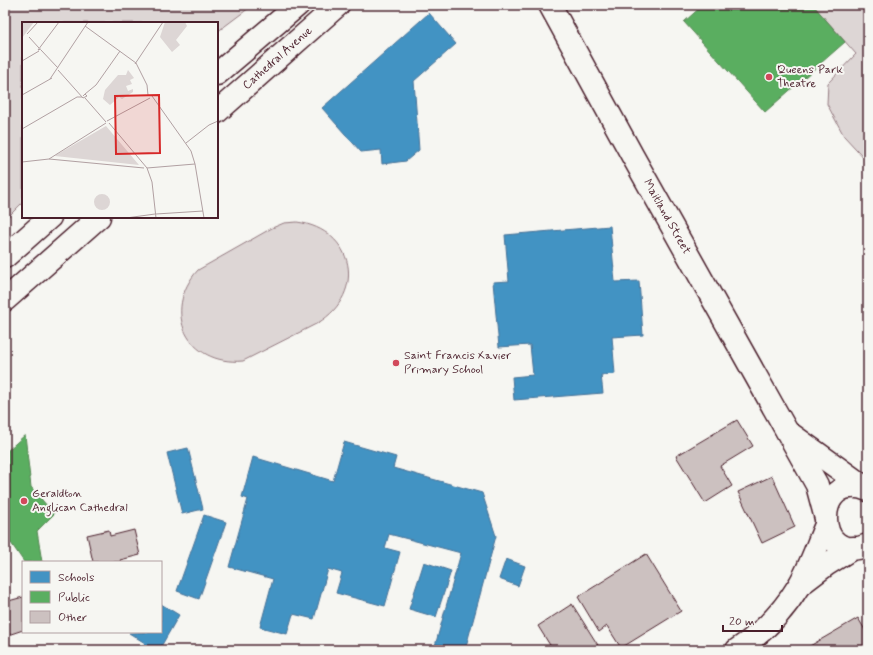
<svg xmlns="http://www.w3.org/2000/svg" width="873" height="655" font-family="Mynerve,sans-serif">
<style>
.green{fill:#ddd6d5;stroke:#947a80}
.schools{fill:#4393c3;stroke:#457095}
.public{fill:#5aae61;stroke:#558351}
.building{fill:#ccc1c0;stroke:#4a1f2b}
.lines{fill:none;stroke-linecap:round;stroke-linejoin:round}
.secondary-casing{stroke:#4a1f2b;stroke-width:25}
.primary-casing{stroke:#4a1f2b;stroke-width:25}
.secondary{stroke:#f6f6f2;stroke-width:22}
.primary{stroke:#f6f6f2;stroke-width:22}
.poi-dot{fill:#d1495b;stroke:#f6f6f2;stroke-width:1.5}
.labels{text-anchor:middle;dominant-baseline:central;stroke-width:4;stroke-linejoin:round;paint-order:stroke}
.street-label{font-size:12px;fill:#4a1f2b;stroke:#f6f6f2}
.poi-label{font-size:12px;fill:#4a1f2b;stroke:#f6f6f2;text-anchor:start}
.inset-road{fill:none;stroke:#b1a0a2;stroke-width:1}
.view{fill:#d62828;fill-opacity:0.15;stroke:#d62828;stroke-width:2}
.inset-edge{fill:none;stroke:#4a1f2b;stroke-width:2}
</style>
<rect width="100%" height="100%" fill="#f6f6f2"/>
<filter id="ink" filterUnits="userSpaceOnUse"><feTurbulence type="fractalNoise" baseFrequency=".025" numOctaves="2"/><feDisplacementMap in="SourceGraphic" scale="8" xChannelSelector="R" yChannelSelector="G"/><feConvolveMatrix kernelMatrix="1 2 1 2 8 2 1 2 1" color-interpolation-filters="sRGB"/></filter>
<g filter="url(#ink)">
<!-- green -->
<g class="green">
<polygon points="5,5 253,5 217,32 217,23 23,23 23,202 5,220"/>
<polygon points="813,5 868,5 868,162 844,136 827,104 828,83 856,54"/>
<path d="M297,222C355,230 367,293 318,323L243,361C187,366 161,311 198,270L272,228L284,223Z"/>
</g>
<!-- schools -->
<g class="schools">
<polygon points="429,13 456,44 414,81 419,150 406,161 382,164 381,150 361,152 322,108"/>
<polygon points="610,226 615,282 639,281 643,335 612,337 615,374 601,375 603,393 514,400 512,377 533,375 530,345 499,347 493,282 509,281 505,235"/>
<polygon points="344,442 396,457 393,468 482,493 496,536 465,650 449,650 435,646 461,553 389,534 385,548 400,552 385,606 336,593 342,573 328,569 314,619 293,614 287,634 260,627 273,579 229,567 248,499 242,497 253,457 333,481"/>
<polygon points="188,448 203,509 182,514 167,453"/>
<polygon points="204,515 226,522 199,599 177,591"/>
<polygon points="506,559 525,566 518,586 499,579"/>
<polygon points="424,562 451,571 436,617 409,609"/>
<polygon points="161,604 179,615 159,650 141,650 145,643 129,633 161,632"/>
</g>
<!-- public -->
<g class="public">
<polygon points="703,5 813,5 845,42 765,112 684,22"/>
<polygon points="25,435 31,487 54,514 37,531 42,562 24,562 11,543 5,543 5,450 6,452"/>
</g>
<!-- building -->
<g class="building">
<polygon points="737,420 753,446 720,466 732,486 705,503 676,456"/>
<polygon points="772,476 795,527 762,543 738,492"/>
<polygon points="109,530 110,536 134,530 140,555 120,560 121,562 93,562 87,535"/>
<polygon points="646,554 681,611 621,648 607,626 599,632 578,597"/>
<polygon points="23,597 23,630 5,636 5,602"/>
<polygon points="572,604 601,650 553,650 538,626"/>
<polygon points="858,618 868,635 868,650 803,650"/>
</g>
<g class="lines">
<!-- secondary casing -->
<g class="secondary-casing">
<g id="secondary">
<path id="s1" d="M550,5L632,155L817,485L825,515"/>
<polyline points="792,435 867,489"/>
<path d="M868,490C812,468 812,568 868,545"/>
<polyline points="801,584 826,565 853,548"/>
<path d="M737,650C761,634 783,612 798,587C810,568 817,545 826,525"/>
</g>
</g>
<!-- primary casing -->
<g class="primary-casing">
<g id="primary">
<polyline points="217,74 298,5"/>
<path id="s2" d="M217,112L338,5"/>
<polyline points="5,257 50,217"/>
<polyline points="5,300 99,217"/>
</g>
</g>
<!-- secondary -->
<use href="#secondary" class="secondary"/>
<!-- primary -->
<use href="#primary" class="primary"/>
</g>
</g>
<!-- markers -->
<g class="poi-dot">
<circle cx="769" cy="77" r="4"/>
<circle cx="396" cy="363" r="4"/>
<circle cx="24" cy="501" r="4"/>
</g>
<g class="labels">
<!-- street labels -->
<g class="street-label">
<text stroke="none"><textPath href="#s2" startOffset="81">Cathedral Avenue</textPath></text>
<text stroke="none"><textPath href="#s1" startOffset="242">Maitland Street</textPath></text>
</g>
<!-- poi labels -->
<g class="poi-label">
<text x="777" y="70">Queens Park<tspan x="777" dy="14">Theatre</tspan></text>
<text x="404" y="356">Saint Francis Xavier<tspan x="404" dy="14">Primary School</tspan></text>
<text x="32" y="494">Geraldton<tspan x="32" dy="14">Anglican Cathedral</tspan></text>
</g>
</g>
<!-- overview -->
<g transform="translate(22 22)">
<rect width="196" height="196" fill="#f6f6f2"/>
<path d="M0,0H12L0,16ZM143,0H163L165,4L154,18L158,23L150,30L138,15ZM106,48L112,56L108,58L110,62L104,64L106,69L111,67V70L100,77L97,75L88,83L81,77L83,68L96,53H104ZM84,104L117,143L33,134L34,133ZM72 180a8 8 0 1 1 16 0a8 8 0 1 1-16 0Z" fill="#ddd6d5"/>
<path class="inset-road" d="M63,4L114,41L125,63L126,73M5,12L16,0M7,15L17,26M19,27L16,28L37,0M19,28L36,46M0,39L17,29M113,42L141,0M36,48L61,76L65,74L63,72L61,74M28,57L66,0M63,72L74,63L98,29M0,73L30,56M63,76L84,100M85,99L128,76M87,101L125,146L130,160L134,196M0,107L55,75H60M164,121L187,103L196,99M27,137L84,101M0,140L27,137L122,146M173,142L182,196M125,146L173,142L169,129L130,74M134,192L181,189M104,196L133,192"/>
<path class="view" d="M137,73L138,131L94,132L93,74Z"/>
<rect width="196" height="196" class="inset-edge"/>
</g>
<!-- margin -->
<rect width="873" height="655" fill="none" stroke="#f6f6f2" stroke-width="20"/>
<rect x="10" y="10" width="853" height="635" fill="none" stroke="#4a1f2b" stroke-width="1.5" filter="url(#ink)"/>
<!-- legend -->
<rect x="22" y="561" width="140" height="72" fill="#f6f6f2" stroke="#b1a0a2"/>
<rect x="30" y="571" width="20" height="12" fill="#4393c3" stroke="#b1a0a2"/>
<text x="58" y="581" font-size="12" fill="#4a1f2b">Schools</text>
<rect x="30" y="591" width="20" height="12" fill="#5aae61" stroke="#b1a0a2"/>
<text x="58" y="601" font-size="12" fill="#4a1f2b">Public</text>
<rect x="30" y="611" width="20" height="12" fill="#ccc1c0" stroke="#b1a0a2"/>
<text x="58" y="621" font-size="12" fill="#4a1f2b">Other</text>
<!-- scale -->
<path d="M723 625v6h59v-6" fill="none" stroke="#4a1f2b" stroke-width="2"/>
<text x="729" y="625" font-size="12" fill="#4a1f2b" stroke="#f6f6f2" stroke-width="3" paint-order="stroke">20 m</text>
</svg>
